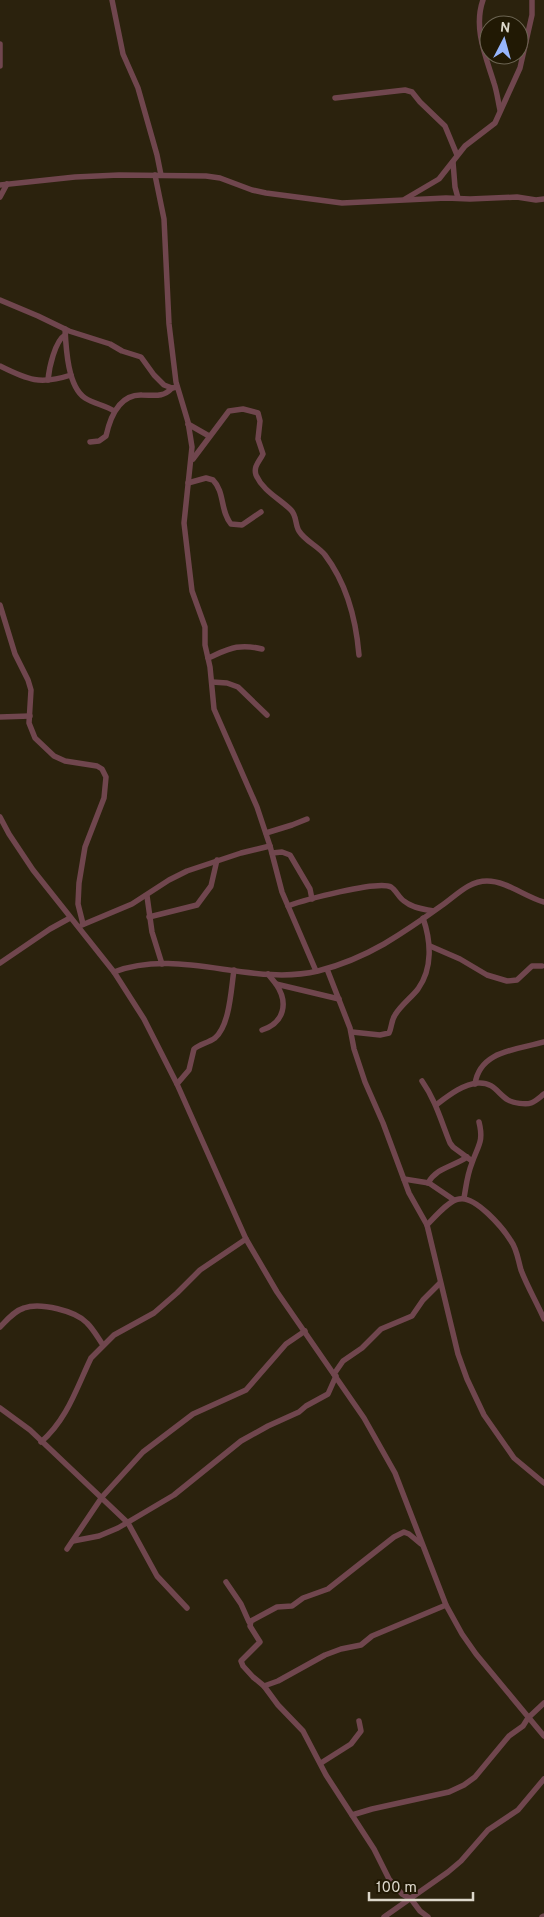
<svg xmlns="http://www.w3.org/2000/svg" width="544" height="1917" font-family="Overpass,sans-serif">
<style>
.lines{fill:none;stroke-linecap:round;stroke-linejoin:round}
.street{stroke:#70464e;stroke-width:5.5}
</style>
<rect width="100%" height="100%" fill="#2b220d"/>
<g class="lines">
<!-- street -->
<g class="street">
<polyline points="112,0 123,54 138,88 157,155 161,175"/>
<path d="M483,0C473,28 486,57 494,83C497,92 498,101 500,110"/>
<polyline points="0,44 0,66"/>
<polyline points="335,98 405,90 412,92 420,102 445,126 457,155"/>
<polyline points="453,162 455,187 458,198"/>
<polyline points="155,175 164,219 169,324 176,382 188,422 192,447 184,523 192,591 205,627 205,645 210,667 214,709 257,807 270,846 282,892 316,971"/>
<polyline points="0,185 75,177 119,175 206,176 220,178 252,190 266,193 342,203 446,198 470,199 517,197 536,200 544,199"/>
<polyline points="0,197 7,184"/>
<polyline points="405,199 439,179 465,146 495,123 520,68 532,15 532,0"/>
<polyline points="0,300 38,316 69,331 110,344 122,351 141,357 154,375 164,385 172,388 177,387"/>
<path d="M65,329C66,349 68,387 85,398C94,404 105,405 114,411"/>
<path d="M0,366C28,380 40,385 71,375"/>
<path d="M48,380C49,368 55,341 65,335"/>
<polyline points="188,424 209,436"/>
<path d="M90,442L99,441L106,436C110,418 119,394 142,395C154,395 163,398 172,388"/>
<path d="M193,459L229,411L243,409L258,413L260,421L258,439L263,454C260,461 253,466 256,475C263,491 280,499 291,510C297,516 295,525 299,531C305,541 318,546 325,555C347,584 356,619 359,655"/>
<path d="M188,483L206,478L213,480C225,492 220,511 231,524L242,525L261,512"/>
<polyline points="0,605 15,654 28,680 31,690 29,723 35,738 54,756 65,761 97,766 102,769 106,777 104,798 85,847 79,883 78,904 83,924"/>
<path d="M208,658C229,649 238,643 262,649"/>
<polyline points="212,682 227,683 238,687 267,715"/>
<polyline points="0,717 30,716"/>
<polyline points="0,817 9,834 33,870 114,972 144,1019 177,1084 246,1239 277,1292 364,1418 395,1473 446,1605 462,1634 476,1654 544,1736"/>
<polyline points="266,833 292,825 307,819"/>
<polyline points="272,853 282,852 290,855 310,889 312,899"/>
<polyline points="147,896 152,932 162,964"/>
<path d="M288,906C304,900 378,880 391,887C396,890 399,898 404,901C412,908 424,909 433,911"/>
<polyline points="149,917 197,905 211,886 217,860"/>
<polyline points="82,925 132,904 169,880 187,871 241,853 270,846"/>
<polyline points="430,946 460,959 487,975 507,981 517,980 532,966 542,966"/>
<polyline points="0,963 50,929 70,918"/>
<polyline points="327,969 350,1028 354,1049 365,1082 383,1123 409,1193 427,1225 458,1354 467,1379 484,1415 514,1458 544,1483"/>
<path d="M114,972C180,947 251,987 318,971C342,965 363,956 384,944C404,932 423,919 441,906C456,896 468,881 487,881C507,881 525,897 544,902"/>
<polyline points="268,974 276,984 339,999"/>
<path d="M262,1030C284,1023 289,1003 276,984"/>
<path d="M352,1032L380,1035L389,1033C392,1027 391,1021 395,1015C401,1005 411,998 418,989C433,968 431,941 423,918"/>
<path d="M422,1081C436,1101 441,1121 450,1143L453,1147L472,1161"/>
<path d="M177,1084L189,1070L194,1049C200,1044 208,1043 215,1038C230,1025 231,989 234,970"/>
<path d="M475,1084C480,1050 517,1050 544,1042"/>
<path d="M436,1105C448,1096 463,1084 478,1083C494,1082 498,1094 508,1100C513,1103 526,1105 531,1103C536,1101 540,1097 544,1094"/>
<polyline points="404,1179 429,1183 454,1200"/>
<path d="M428,1183C437,1167 453,1167 467,1157"/>
<path d="M464,1198C466,1187 467,1175 472,1163C478,1145 484,1142 479,1122"/>
<path d="M427,1225C434,1218 449,1200 459,1199C475,1195 503,1228 511,1241C517,1249 518,1260 521,1270C527,1286 537,1303 544,1319"/>
<path d="M0,1327C7,1320 14,1311 24,1308C40,1302 76,1311 87,1323C94,1330 98,1338 103,1345"/>
<polyline points="334,1374 343,1361 362,1348 381,1329 412,1316 423,1300 440,1283"/>
<polyline points="0,1408 30,1430 128,1523 157,1576 187,1608"/>
<path d="M41,1442C67,1420 77,1387 91,1358L114,1335L154,1313L177,1293L200,1270L246,1239"/>
<polyline points="73,1541 99,1536 118,1528 174,1495 241,1441 268,1426 299,1412 306,1406 328,1394 336,1376"/>
<polyline points="421,1544 409,1534 404,1532 394,1537 328,1589 303,1598 292,1606 277,1607 251,1621 250,1626 260,1642 241,1661 243,1666 253,1677 264,1686 278,1705 303,1731 326,1775 374,1849 389,1879 402,1894 411,1899 420,1911 428,1917"/>
<polyline points="67,1549 102,1497 143,1452 193,1414 246,1390 286,1344 305,1331"/>
<polyline points="226,1582 241,1604 249,1622"/>
<polyline points="264,1686 278,1681 325,1655 341,1649 361,1645 372,1636 446,1605"/>
<polyline points="321,1763 351,1744 361,1731 359,1721"/>
<polyline points="352,1815 372,1809 449,1792 464,1785 475,1777 509,1736 523,1726 528,1718 544,1703"/>
<polyline points="384,1917 448,1872 461,1861 488,1830 518,1810 544,1779"/>
<polyline points="542,1917 544,1916"/>
</g>
</g>
<!-- north arrow -->
<g transform="translate(504 40) rotate(6)"><circle r="24" fill="#211904" stroke="#6c6553"/>
<path d="M0-4L9 19L0 12L-9 19Z" fill="#97b6fd"/>
<text y="-8" font-size="14" font-weight="bold" text-anchor="middle" fill="#dcd7ca">N</text>
</g>
<!-- scale -->
<path d="M369 1892v8h104v-8" fill="none" stroke="#dcd7ca" stroke-width="2.5"/>
<text x="376" y="1892" font-size="15" fill="#dcd7ca" stroke="#211904" stroke-width="4" paint-order="stroke">100 m</text>
</svg>
